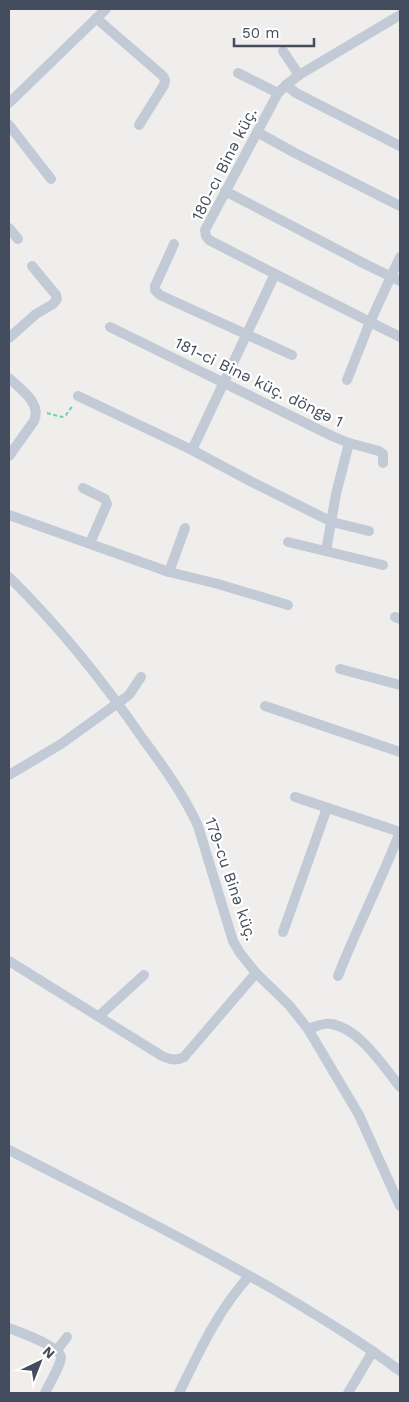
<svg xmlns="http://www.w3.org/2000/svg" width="409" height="1402" font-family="'Work Sans',sans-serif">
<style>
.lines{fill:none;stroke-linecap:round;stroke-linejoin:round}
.path{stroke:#6bd4b0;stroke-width:2;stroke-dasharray:4 2.5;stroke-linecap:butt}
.street{stroke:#c2cad6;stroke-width:10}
.labels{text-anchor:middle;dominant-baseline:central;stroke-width:4.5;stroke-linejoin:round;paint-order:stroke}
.street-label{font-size:16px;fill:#444d5d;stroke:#fff}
</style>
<rect width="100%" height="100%" fill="#f0eeed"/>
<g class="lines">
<!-- path -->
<polyline class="path" points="47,413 62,417 66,415 73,405"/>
<!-- street -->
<g class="street">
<polyline points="400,15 299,75 286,85 278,93 205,230 206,236 209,240 275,274 400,337"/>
<polyline points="96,18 163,76 165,80 164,85 139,125"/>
<polyline points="283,51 299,75"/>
<polyline points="238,73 278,93"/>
<polyline points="286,85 296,93 400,146"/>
<polyline points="9,103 106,9"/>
<polyline points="9,125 51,179"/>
<polyline points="257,132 295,153 400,206"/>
<polyline points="225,191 367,265 400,281"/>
<polyline points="9,228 18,239"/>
<polyline points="174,244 155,286 155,290 160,295 292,355"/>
<polyline points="110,327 332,436 349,443 336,494 326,551"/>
<polyline points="9,338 36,314 53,304 57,299 56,295 32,266"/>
<path d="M9,378C21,390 42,403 34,421L9,456"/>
<polyline points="347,380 370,322 400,257"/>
<polyline points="78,396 192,450 252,482 332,522 369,531"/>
<polyline points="349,443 379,451 383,454 383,463"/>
<polyline points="192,450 275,274"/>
<polyline points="83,488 105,499 107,504 90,543"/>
<polyline points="9,515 169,572 218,584 288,605"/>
<polyline points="288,542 383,565"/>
<polyline points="169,572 185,528"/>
<path d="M9,577C59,626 103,681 143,739C163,766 184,795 198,826L233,941L240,953L256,973L289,1005L308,1029L359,1115L400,1206"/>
<polyline points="395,617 400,619"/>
<polyline points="340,669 400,685"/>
<polyline points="265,706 400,752"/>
<polyline points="9,775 61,744 129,695 141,677"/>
<polyline points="295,797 400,832"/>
<polyline points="283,932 327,808"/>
<path d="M9,961L162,1056C171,1060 176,1061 184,1057L256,973"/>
<path d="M338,976C357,927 381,881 400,832"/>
<polyline points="99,1016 144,975"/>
<path d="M308,1029C315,1027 324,1022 331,1024C359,1028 384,1067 400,1087"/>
<path d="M9,1150C100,1197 194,1243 283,1295C323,1319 363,1343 400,1371"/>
<path d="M9,1328C19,1332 62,1347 61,1358C60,1367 49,1384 45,1393"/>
<polyline points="57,1350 67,1337"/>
<path d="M179,1393C200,1350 217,1312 249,1276"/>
<polyline points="348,1393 373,1351"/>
</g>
</g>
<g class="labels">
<!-- street labels -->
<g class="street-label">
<text transform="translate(224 164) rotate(-63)">180-cı Binə küç.</text>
<text transform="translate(259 382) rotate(26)">181-ci Binə küç. döngə 1</text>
<text transform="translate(231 879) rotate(71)">179-cu Binə küç.</text>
</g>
</g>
<!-- border -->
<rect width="409" height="1402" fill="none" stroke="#444d5d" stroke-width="20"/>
<!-- north arrow -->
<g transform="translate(40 1362) rotate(43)" stroke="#ffffff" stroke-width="4" paint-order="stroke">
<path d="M0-4L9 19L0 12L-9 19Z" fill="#444d5d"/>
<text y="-8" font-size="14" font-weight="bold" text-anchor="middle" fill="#444d5d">N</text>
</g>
<!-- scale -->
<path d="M234 38v8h80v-8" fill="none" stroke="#444d5d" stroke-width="2.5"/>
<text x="242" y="38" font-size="15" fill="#444d5d" stroke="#ffffff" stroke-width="4" paint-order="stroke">50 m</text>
</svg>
